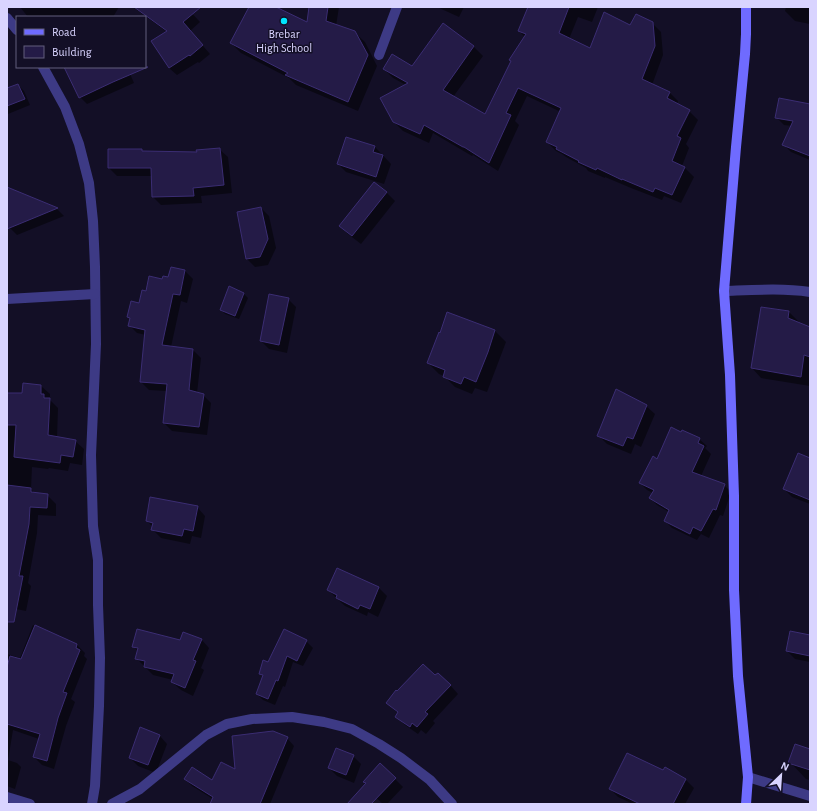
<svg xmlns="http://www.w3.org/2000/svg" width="817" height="811" font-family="'Alegreya Sans',sans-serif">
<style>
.shadow{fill:#0007}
.building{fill:#241b47;stroke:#3b2d73}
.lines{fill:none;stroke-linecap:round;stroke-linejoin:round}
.street{stroke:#3d3a85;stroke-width:10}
.secondary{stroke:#6f6bff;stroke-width:10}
.poi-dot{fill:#00e5ff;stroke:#130f26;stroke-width:1.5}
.labels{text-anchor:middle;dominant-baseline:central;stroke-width:3;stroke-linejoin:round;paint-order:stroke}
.poi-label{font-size:12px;fill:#d9d4ff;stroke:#130f26}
</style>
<rect width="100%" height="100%" fill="#130f26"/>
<!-- shadow -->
<g class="shadow">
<polygon points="20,7 119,7 113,17 28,17"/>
<polygon points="133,7 186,7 200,22 190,31 210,54 199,63 198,62 177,75 169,68 167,32"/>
<polygon points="250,7 274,7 307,24 310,7 339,7 336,26 354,32 365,42 377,66 358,111 296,85 289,78 241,53 231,43"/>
<polygon points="437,7 464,7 459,17"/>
<polygon points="529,7 598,7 592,22 578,17 569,39 591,49 631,27 652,23 661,32 663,55 652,85 669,92 678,101 677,104 689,111 698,120 686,144 689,148 682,166 685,168 694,177 681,203 664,196 662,200 631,188 605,177 605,178 588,171 586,168 566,157 562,154 556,151 547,142 561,112 527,96 515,121 519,125 498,171 473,155 472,156 433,133 429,143 403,131 394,122 406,85 393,78 384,69 413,67 443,25 474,47 483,56 453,97 486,116 525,37 519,31"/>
<polygon points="786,7 810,7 810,24 795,21 785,11"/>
<polygon points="65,67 127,67 134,83 87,104 80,97"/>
<polygon points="18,85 24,91 30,105 8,114 7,89"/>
<polygon points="810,105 810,160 791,152 784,145 792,126 784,125 776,117"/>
<polygon points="346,138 375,147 391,164 384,184 346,172 338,164"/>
<polygon points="219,149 228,157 232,193 201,196 202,203 161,205 153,197 152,176 117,176 109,168 109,150 142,150 144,152 198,153"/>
<polygon points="374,183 387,193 395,201 361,244 348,234 340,226"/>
<polygon points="8,188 57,209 64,216 17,235 10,228 7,221 7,189"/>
<polygon points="261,208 269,216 276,248 268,265 255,267 247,259"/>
<polygon points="171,268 185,271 193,279 187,303 181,301 171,347 193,350 201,358 197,393 203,395 211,403 207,435 172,431 164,423 167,391 149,390 141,382 146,335 137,333 129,325 131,319 128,317 140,304 146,292 163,280 169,278"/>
<polygon points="230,288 244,294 248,298 239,319 225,314 221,310"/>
<polygon points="288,299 296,307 287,353 269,349 261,341"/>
<polygon points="762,308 789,312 799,322 798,323 810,328 810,386 761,378 752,368"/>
<polygon points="448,313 495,331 506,342 487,392 475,388 472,394 455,387 444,376 439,374 428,363"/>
<polygon points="24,385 41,386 50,394 50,400 58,408 57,438 75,441 84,449 82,465 70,463 68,471 49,468 48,469 32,467 31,489 35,494 47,495 56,504 56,516 38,515 37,533 28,583 31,586 26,611 11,608 7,605 7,394 23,394"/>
<polygon points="646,406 655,414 641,447 635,444 631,454 607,444 599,436"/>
<polygon points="681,433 699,439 707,446 705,448 711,454 701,476 724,485 731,492 723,516 720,515 709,538 701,534 697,540 672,528 665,521 669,512 657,505 650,498 653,493 647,490 640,483"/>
<polygon points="810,459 810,504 792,497 784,489"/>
<polygon points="197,507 205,516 201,538 192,536 190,544 161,538 153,530 153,527 147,521"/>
<polygon points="337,570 379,588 387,596 378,617 368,612 367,616 345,606 328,590"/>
<polygon points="33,625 77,645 85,653 84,656 87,659 71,699 75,702 66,726 54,769 42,765 34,757 39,739 13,730 8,760 17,763 21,767 15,789 7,786 7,654 20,658"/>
<polygon points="810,635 810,662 795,659 787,651 810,636"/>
<polygon points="201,639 209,648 201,668 204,670 193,696 181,690 172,682 173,680 153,675 136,658 138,651 133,646"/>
<polygon points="306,641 313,648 303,666 293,662 285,687 283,686 275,705 263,700 257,694 264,677 260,673"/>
<polygon points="435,677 450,685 458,694 433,721 435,723 426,734 421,730 418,734 405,725 397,717 399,714 387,703 398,692"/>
<polygon points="159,735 167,744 156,773 138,766 130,758"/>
<polygon points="287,738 294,746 270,804 211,804 213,799 192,786 185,779 213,781 237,771"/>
<polygon points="810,750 810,780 806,779 790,762"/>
<polygon points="353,756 361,764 354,783 337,776 329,768"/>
<polygon points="665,769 686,780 694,788 685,804 633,804 618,797 610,789 664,771"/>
<polygon points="395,779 403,787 387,804 383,804 372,794 364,782"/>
</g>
<!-- building -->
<g class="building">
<polygon points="134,7 201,7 183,22 203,45 190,56 189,55 169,68 151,41 167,31"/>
<polygon points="249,7 276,7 307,22 309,7 328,7 326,21 355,31 368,55 348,102 285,75 288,73 230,43"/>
<polygon points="528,7 569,7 559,33 590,48 604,12 630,25 636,14 653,22 655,46 642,79 670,92 667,98 690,110 677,136 681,138 672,161 685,167 672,195 655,188 653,192 622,179 622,180 597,168 596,170 578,162 579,161 556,149 557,147 546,142 561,108 518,88 506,113 511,115 489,163 464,147 463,147 424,125 420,134 393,122 380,98 408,83 383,69 392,54 412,66 443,23 474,46 443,90 485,114 511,61 509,60 526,34 518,31"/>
<polygon points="64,67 148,67 113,82 79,98"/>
<polygon points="18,84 25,99 7,106 7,88"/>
<polygon points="779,98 810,104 810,156 782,145 793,121 775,118"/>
<polygon points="346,137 375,146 373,152 383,155 376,177 337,164"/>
<polygon points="220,148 224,185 193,188 194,196 152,197 151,168 108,168 108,149 142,149 142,151 197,152 196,150"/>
<polygon points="374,182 387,192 352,236 339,226"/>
<polygon points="7,187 58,208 7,229"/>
<polygon points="261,207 268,239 260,257 246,259 237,212"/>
<polygon points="171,267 185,270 180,295 173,294 162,345 193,349 189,390 204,394 199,427 163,423 167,384 140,382 145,330 128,326 130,318 127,317 131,301 139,303 142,290 146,291 149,276 162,279 163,276 168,277"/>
<polygon points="229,286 244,293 235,316 220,310"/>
<polygon points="269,294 289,298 279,345 260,341"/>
<polygon points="761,307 789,311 788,318 810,327 810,357 804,355 801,377 751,368"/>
<polygon points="447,312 495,330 488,352 476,382 464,377 461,384 443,377 445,370 427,363 439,332 440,333"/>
<polygon points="23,383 41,385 41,394 44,394 44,398 50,398 48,435 76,440 73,457 61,455 60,463 14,457 16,425 7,425 7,393 22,393"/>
<polygon points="616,389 647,405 633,439 627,437 623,446 597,436"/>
<polygon points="671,427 681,432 682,430 700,438 698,443 704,446 692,472 725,484 716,510 713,509 701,531 693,527 690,534 664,521 669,510 649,498 654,490 639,483 653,456 657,459"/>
<polygon points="798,453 810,458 810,500 783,489"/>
<polygon points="7,485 31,488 31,492 48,494 47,508 30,507 29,524 19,576 23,576 14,622 7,622"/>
<polygon points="150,497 198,506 193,531 184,529 182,536 151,530 153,523 146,521"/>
<polygon points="337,568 379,587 370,609 360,605 358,609 336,598 337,595 327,590"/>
<polygon points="35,625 77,644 76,648 80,650 63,692 67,693 58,718 47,761 33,757 40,734 7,724 7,667 10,656 21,659"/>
<polygon points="137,629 180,640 183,632 202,639 193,660 196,661 185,688 171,682 174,674 144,667 145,661 135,659 138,648 132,647"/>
<polygon points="284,629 307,640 297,661 287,656 278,681 276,680 268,699 256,694 263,675 259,674 263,660 268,662"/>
<polygon points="790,631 810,635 810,656 786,651"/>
<polygon points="423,664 435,675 438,673 451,685 425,712 428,714 417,727 412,723 410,727 395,717 398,712 386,703 396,690 397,691"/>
<polygon points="140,727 160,735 148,765 129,758"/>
<polygon points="273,731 288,737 260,804 210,804 213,797 184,779 192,767 212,780 221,762 235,769 232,736"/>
<polygon points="795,744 810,749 810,770 788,763"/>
<polygon points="336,748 354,755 346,775 328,768"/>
<polygon points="627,753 663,770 665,767 686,779 673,804 640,804 609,789"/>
<polygon points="380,763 396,778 371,804 347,804 366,783 363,782"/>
</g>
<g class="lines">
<!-- street -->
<g class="street">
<polyline points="7,18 17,30"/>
<polyline points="379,55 397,7"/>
<polyline points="43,67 65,107 79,144 89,183 93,221 95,267 96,344 91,455 93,526 98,560 98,605 100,658 99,706 95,786 92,804"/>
<path d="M724,291C753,290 782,288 810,292"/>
<polyline points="7,299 95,294"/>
<polyline points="748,777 810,796"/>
<polyline points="7,797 30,804"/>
<polyline points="112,804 140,789 206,735 227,724 252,719 292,717 324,722 352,729 379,744 401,758 430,780 452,804"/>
</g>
<!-- secondary -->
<polyline class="secondary" points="746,7 746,34 745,54 736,147 724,291 730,375 734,496 734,590 738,676 748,777 746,804"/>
</g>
<!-- markers -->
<circle class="poi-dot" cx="284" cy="21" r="4"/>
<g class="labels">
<!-- poi labels -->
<g class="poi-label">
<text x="284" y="34">Brebar<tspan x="284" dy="14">High School</tspan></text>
</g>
</g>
<!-- border -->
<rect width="817" height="811" fill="none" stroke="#d9d4ff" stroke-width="16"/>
<!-- legend -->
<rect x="16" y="16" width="130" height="52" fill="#130f26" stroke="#625e7d"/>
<rect x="24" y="29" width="20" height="6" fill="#6f6bff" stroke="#625e7d"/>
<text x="52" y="36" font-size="12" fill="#d9d4ff">Road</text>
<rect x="24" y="46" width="20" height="12" fill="#241b47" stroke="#625e7d"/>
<text x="52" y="56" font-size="12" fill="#d9d4ff">Building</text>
<!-- north arrow -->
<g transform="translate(781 775) rotate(25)" stroke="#130f26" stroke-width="3" paint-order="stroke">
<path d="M0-3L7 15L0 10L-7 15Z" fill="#d9d4ff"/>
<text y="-6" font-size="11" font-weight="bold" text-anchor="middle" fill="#d9d4ff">N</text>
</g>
</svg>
